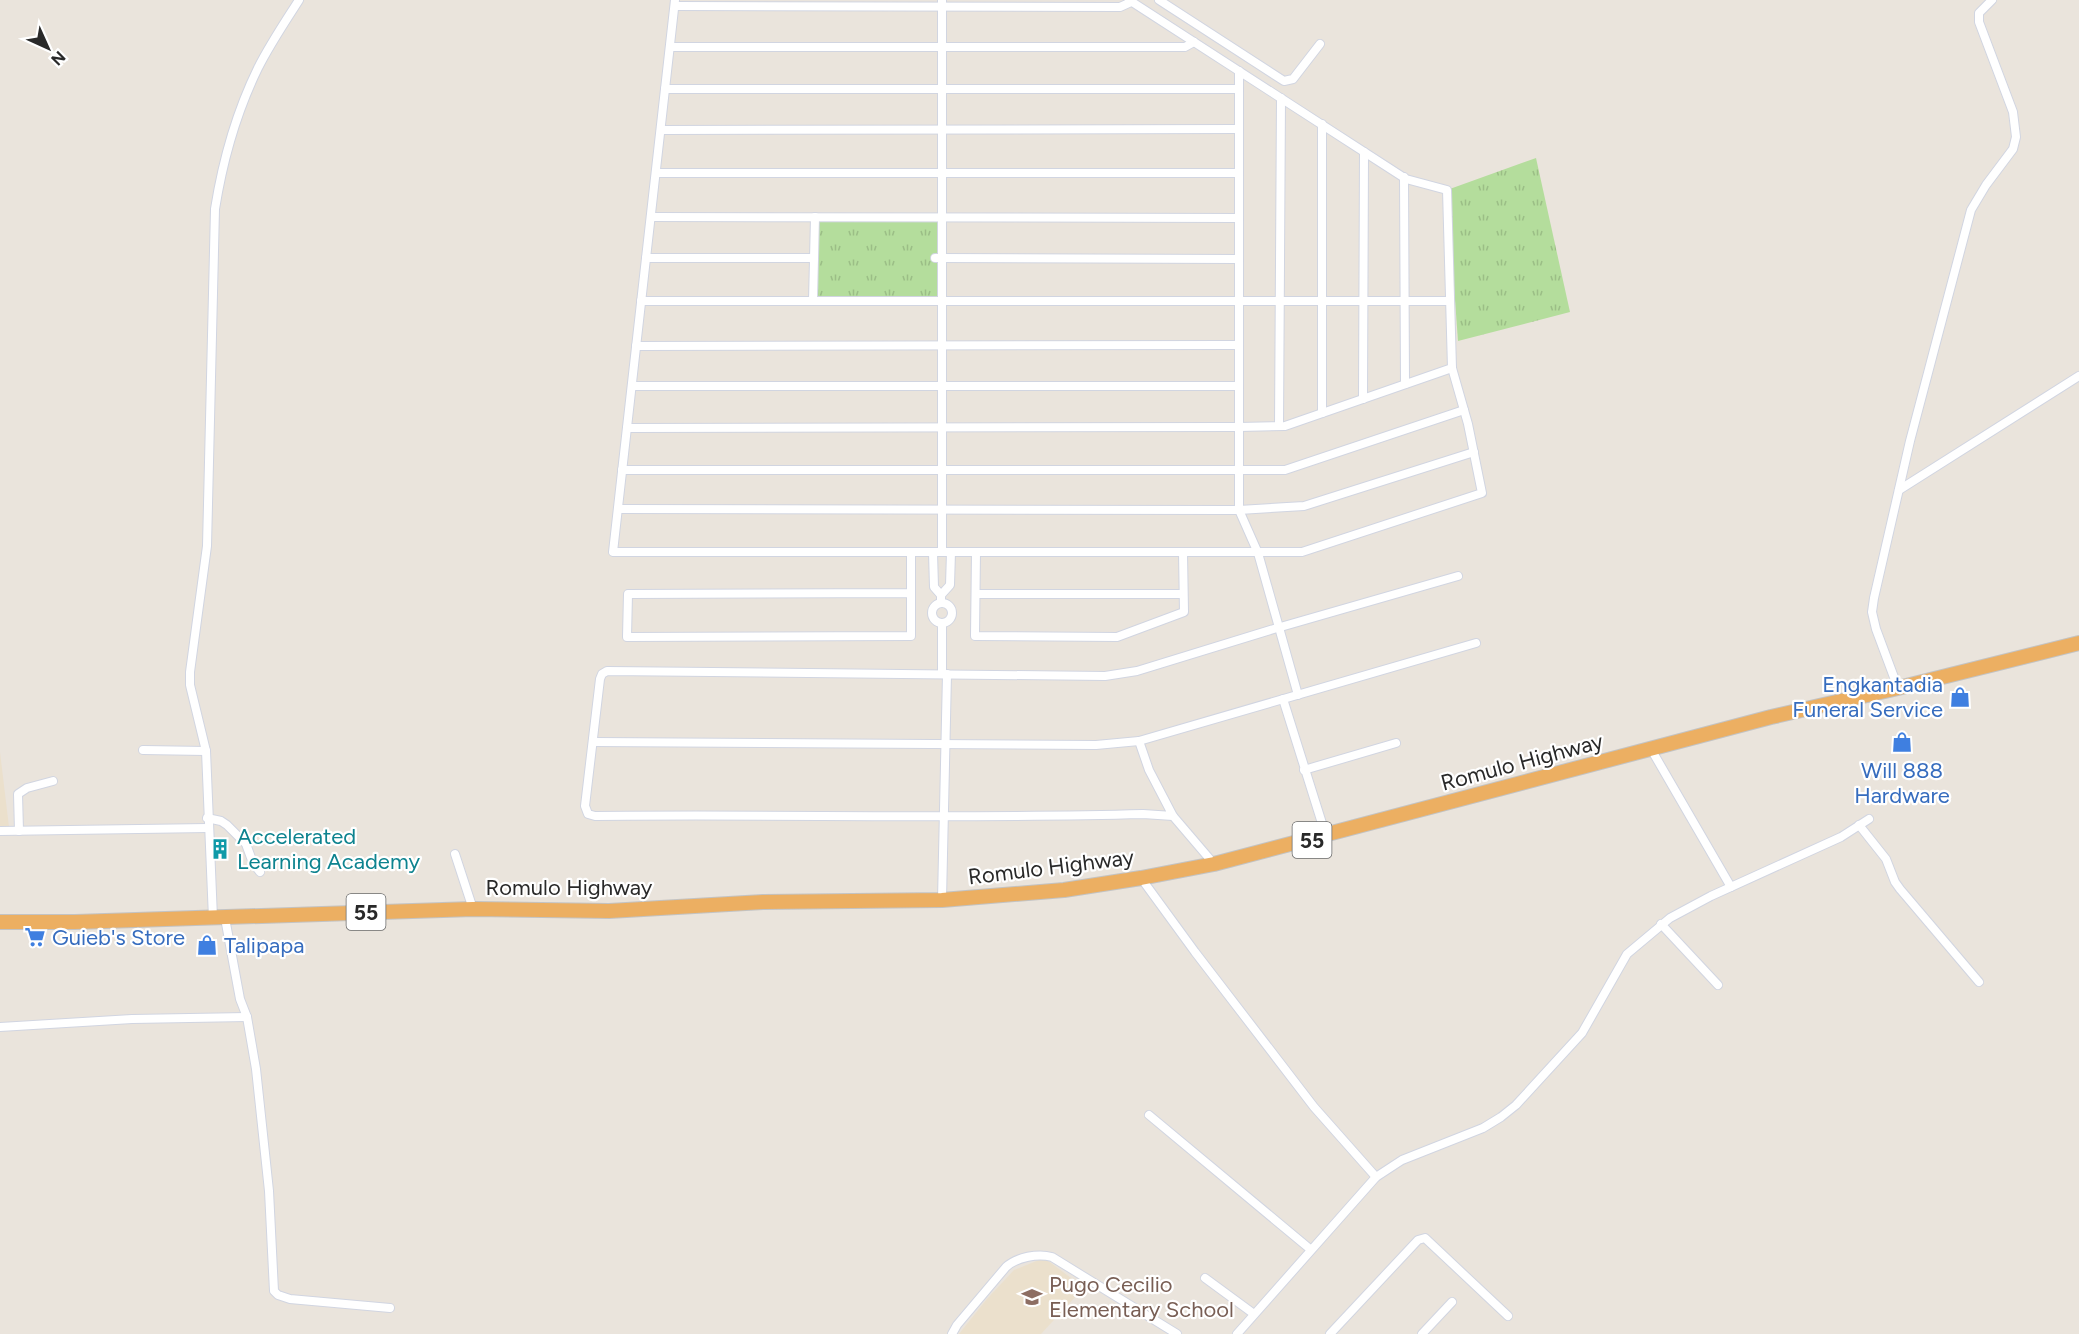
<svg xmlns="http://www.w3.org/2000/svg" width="2079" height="1334" font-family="Figtree,sans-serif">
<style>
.education{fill:#ebe0cc}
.grass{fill:url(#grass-tufts)}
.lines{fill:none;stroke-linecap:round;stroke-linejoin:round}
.minor-casing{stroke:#d1d5e1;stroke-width:10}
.trunk-casing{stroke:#c3c3c3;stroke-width:16}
.minor{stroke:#fff;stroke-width:8}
.trunk{stroke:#ecaf62;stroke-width:14}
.labels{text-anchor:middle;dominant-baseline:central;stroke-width:4.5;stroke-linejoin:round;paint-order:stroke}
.shield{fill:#fff;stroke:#696969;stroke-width:1.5}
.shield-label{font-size:21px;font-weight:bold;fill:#292929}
.shop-label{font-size:22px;fill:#366cbe;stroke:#fff;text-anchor:start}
.street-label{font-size:22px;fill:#292929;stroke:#fff}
.culture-label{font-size:22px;fill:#0d838f;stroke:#fff;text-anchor:start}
.education-label{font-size:22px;fill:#785e54;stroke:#fff;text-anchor:start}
</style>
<defs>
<pattern id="grass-tufts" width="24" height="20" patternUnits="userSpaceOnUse" patternTransform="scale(1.5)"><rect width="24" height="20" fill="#b4dd9c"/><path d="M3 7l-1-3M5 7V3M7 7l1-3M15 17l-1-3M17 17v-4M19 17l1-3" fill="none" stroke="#9bbe86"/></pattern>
</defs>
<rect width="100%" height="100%" fill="#eae4dc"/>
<!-- education -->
<g class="education">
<polygon points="0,752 9,827 0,828"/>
<polygon points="1044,1258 1082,1286 1078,1294 1041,1334 959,1334 987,1299 1014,1270"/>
</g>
<!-- grass -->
<g class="grass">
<polygon points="1536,158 1570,312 1458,341 1447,190"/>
<polygon points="817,220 938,221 938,296 816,297"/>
</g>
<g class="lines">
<!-- minor casing -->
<g class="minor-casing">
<g id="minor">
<polyline points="675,0 613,552 1302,552 1482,493 1468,424 1452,368 1447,190 1406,179 1129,0"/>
<polyline points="942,0 942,552"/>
<polyline points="1159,0 1284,81 1293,79 1320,44"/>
<polyline points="675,6 1120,7 1131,2"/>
<polyline points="670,47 1185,47 1194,42"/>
<polyline points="1239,71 1239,510 1258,553 1298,695"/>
<polyline points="665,89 1239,89"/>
<polyline points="1322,124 1322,413"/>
<polyline points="661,130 1239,129"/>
<polyline points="656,173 1239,173"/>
<polyline points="1404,177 1405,384"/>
<polyline points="651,217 1239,218"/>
<polyline points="646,258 814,258"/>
<polyline points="935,258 1239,259"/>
<polyline points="641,301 1450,301"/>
<polyline points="813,301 815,217"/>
<polyline points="636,346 1239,345"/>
<polyline points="632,386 1239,386"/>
<polyline points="1363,399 1364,152"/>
<polyline points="1279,426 1281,98"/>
<polyline points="627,428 1239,427 1285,426 1452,368"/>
<polyline points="622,470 1285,470 1464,410"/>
<polyline points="1899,490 2079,376"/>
<polyline points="618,509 1239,510 1304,506 1474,452"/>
<polyline points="933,552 934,587 941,595 941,603"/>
<polyline points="976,552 975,636 1117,637 1184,612 1183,552"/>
<polyline points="911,593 628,594 627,637 911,636 911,552"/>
<polyline points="976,594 1183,594"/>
<polyline points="941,595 950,585 951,552"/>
<circle cx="942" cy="613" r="10"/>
<polyline points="942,623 942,674"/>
<polyline points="1898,688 1876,629 1872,612 1874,598 1910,441 1971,210 1986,185 2013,149 2016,137 2013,112 1979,22 1979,13 1992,0"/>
<polyline points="1283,699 1326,836"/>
<path d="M1139,741L1149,770L1173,816L1143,814C961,819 778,814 595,816L588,814L585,806L600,679L602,674L607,671L1105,676L1137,671L1277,628L1458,576"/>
<polyline points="593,742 1096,745 1139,741 1476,643"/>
<polyline points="1651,749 1731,887"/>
<polyline points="143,750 206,751"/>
<polyline points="1304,770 1396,743"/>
<polyline points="1173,816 1214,864"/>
<polyline points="207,818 221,821 227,825 246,844 253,863 260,872"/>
<polyline points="1859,825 1886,859 1895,882 1900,889 1979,982"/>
<polyline points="0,831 208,828"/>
<polyline points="19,831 18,794 27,788 53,781"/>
<polyline points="455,854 473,909"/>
<polyline points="1141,878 1195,952 1314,1107 1376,1177"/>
<polyline points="942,900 947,674"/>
<path d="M213,918L206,751L190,685V672L207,546L215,209C223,159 236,113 258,68C270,44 285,22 299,0"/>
<polyline points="225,918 240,999 247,1017 256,1069 269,1191 274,1291 278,1295 290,1299 390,1308"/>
<polyline points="1661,924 1718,985"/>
<polyline points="0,1027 132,1019 247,1017"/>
<polyline points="1149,1115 1310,1249"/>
<polyline points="1205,1278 1254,1314"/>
<path d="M952,1334L957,1325L1006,1267C1017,1257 1038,1253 1052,1257L1177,1334"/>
<polyline points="1237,1334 1376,1177 1402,1160 1483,1128 1501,1117 1516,1105 1582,1033 1627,954 1670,918 1711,896 1841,837 1869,819"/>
<polyline points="1330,1334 1418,1240 1425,1238 1508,1316"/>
<polyline points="1422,1334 1452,1302"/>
</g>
</g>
<!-- trunk casing -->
<g class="trunk-casing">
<polyline id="trunk" points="0,922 75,922 473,909 609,911 763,902 942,900 1064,890 1141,878 1214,864 1771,717 1898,688 2079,643"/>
</g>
<!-- minor -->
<use href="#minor" class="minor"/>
<!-- trunk -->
<use href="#trunk" class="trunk"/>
</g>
<!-- icons -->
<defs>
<g id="shop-bare" transform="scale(1.62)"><path d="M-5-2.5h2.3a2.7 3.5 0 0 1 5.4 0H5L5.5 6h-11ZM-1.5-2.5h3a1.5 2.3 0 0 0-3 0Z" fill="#3f7fe0" stroke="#fff" stroke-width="2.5" paint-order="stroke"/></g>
<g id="building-bare" transform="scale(1.62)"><path d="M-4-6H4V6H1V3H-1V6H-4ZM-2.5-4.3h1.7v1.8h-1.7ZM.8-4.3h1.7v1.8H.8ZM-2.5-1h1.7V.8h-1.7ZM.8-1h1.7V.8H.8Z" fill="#0f9aa8" stroke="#fff" stroke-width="2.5" paint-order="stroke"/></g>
<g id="supermarket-bare" transform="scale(1.62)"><path d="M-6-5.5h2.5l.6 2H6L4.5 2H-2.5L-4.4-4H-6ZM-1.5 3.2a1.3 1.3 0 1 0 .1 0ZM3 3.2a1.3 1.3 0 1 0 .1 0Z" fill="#3f7fe0" stroke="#fff" stroke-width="2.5" paint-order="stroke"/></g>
<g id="school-bare" transform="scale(1.62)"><path d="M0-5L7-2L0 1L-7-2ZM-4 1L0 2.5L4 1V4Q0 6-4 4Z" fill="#8d6e63" stroke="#fff" stroke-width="2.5" paint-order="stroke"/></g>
</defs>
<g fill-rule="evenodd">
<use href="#shop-bare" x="1960" y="697"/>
<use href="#shop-bare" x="1902" y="742"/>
<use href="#building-bare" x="220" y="849"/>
<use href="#supermarket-bare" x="35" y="937"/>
<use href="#shop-bare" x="207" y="945"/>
<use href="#school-bare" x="1032" y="1297"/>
</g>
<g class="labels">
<!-- shield labels -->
<g class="shield">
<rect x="1292.5" y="822" width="39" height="36" rx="4.5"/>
<rect x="346.5" y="894" width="39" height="36" rx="4.5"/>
</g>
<g class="shield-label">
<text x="1312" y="840">55</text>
<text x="366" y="912">55</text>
</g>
<!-- shop labels -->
<g class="shop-label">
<text x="1943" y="684" text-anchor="end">Engkantadia<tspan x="1943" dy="25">Funeral Service</tspan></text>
<text x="1902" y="770" text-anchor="middle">Will 888<tspan x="1902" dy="25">Hardware</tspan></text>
<text x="52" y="937">Guieb's Store</text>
<text x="224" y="945">Talipapa</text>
</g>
<!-- street labels -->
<g class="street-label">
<text transform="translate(1522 762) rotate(-15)">Romulo Highway</text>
<text transform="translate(1051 867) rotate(-7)">Romulo Highway</text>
<text x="569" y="887">Romulo Highway</text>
</g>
<!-- culture labels -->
<g class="culture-label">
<text x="237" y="836">Accelerated<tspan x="237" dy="25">Learning Academy</tspan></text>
</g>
<!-- education labels -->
<g class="education-label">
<text x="1049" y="1284">Pugo Cecilio<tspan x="1049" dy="25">Elementary School</tspan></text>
</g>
</g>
<!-- north arrow -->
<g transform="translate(48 48) rotate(135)" stroke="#ffffff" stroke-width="4.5" paint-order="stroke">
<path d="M0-4.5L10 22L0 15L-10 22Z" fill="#292929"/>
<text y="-9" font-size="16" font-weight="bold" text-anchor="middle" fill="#292929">N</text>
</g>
</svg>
